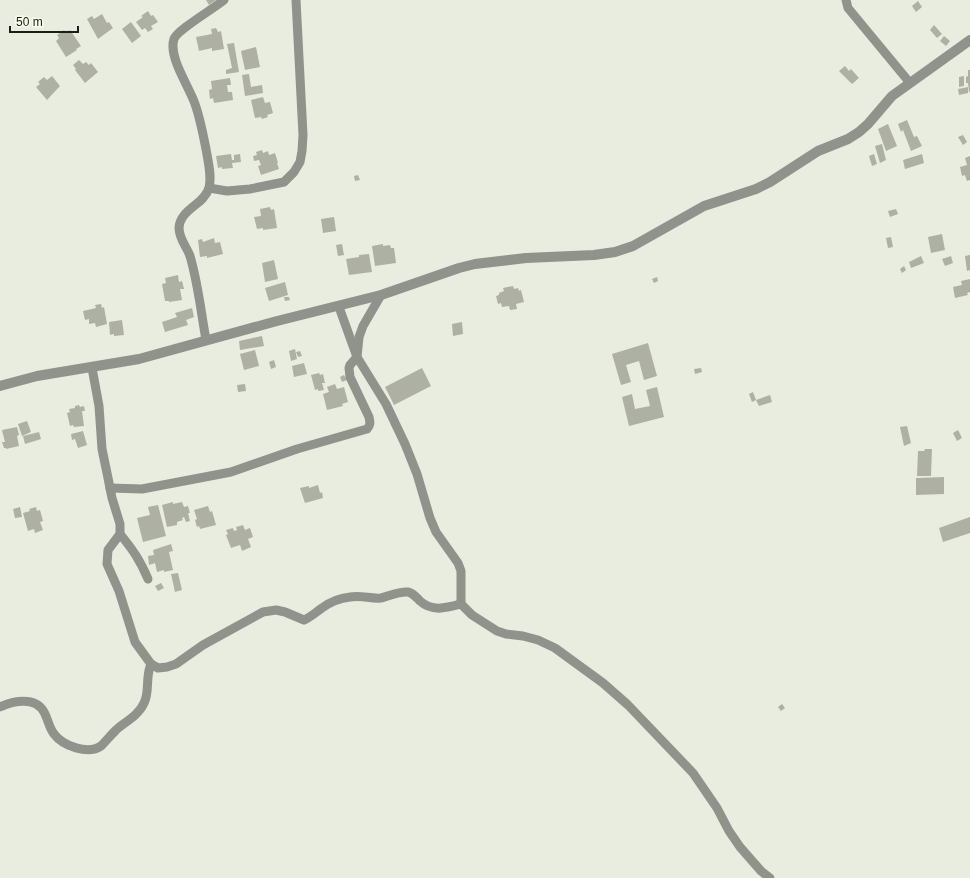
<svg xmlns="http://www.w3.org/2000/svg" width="970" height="878" font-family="Helvetica,sans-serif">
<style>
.building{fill:#adb0a3}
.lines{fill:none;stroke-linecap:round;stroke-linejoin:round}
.minor{stroke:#90928c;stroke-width:9}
.tertiary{stroke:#90928c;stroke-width:10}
</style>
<rect width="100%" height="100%" fill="#e9eddf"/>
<!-- building -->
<g class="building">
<polygon points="206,0 216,0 209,5"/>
<polygon points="918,1 922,7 916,12 912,6"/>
<polygon points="148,11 151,16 153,15 158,22 151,26 153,29 148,32 145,28 142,30 136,22 143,17 141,16"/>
<polygon points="102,14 107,23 109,22 113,28 98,39 87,19 92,16 94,19"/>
<polygon points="131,22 141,36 132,43 122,29"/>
<polygon points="934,25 942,34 937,38 930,30"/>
<polygon points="216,28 218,32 221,31 224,49 212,51 212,48 199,51 196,37 212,34 211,29"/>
<polygon points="64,30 66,33 70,30 81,46 76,49 77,50 66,57 56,41 59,38 57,35"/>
<polygon points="944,36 950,41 946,46 940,41"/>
<polygon points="234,43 239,72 226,74 226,70 232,68 227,44"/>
<polygon points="256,47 260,67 245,70 241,51"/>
<polygon points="79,60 83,64 86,62 89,65 91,63 98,72 85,83 75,70 76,69 73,65"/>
<polygon points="845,66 849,71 851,69 859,78 852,84 839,71"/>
<polygon points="968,70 970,70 970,92 969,92 968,83 966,83 966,77 968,76"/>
<polygon points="249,74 251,87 262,85 263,93 245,96 242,75"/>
<polygon points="52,76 60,86 47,100 36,87 40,84 38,82 44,77 47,80"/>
<polygon points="964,76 964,86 959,87 959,77"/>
<polygon points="230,78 231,85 227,85 228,92 232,92 233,100 214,103 213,98 210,99 209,90 212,89 211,81"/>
<polygon points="968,87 968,93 959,95 958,89"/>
<polygon points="263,97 265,103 270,102 273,113 267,115 268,117 262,119 261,117 255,118 251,100"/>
<polygon points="907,120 914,137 917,136 922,146 911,151 903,130 901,132 898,124"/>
<polygon points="888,124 897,146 886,151 878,129"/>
<polygon points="963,135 967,142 963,145 958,137"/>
<polygon points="882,144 886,160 880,163 875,146"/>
<polygon points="262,150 263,153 268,151 269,155 275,153 278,163 277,163 279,169 261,175 258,166 261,165 259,160 254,161 253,156 257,155 256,152"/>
<polygon points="231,154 232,160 234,160 234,155 240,154 241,162 232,163 233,168 222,169 222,167 218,168 216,156"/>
<polygon points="874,154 877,164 872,166 869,156"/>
<polygon points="922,154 924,163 905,169 903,160"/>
<polygon points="970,156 970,180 967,181 965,175 962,176 960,167 967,165 965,158"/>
<polygon points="358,175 360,180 355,181 354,176"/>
<polygon points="270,207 271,210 274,209 277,228 263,230 263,228 257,229 254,217 261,216 260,209"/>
<polygon points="896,209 898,214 890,217 888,211"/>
<polygon points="334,217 336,231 323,233 321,219"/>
<polygon points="942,234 945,250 931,253 928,237"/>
<polygon points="891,237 893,247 888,248 886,238"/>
<polygon points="214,238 215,243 220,242 223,254 207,258 207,256 200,257 198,240 202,239 203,242"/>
<polygon points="342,244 344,255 338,256 336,245"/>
<polygon points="383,244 383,246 390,245 391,248 394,248 396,263 375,266 372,246"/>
<polygon points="369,254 372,272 349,275 346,259 359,257 359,255"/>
<polygon points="970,255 970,270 967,271 965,256"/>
<polygon points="921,256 924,263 911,268 909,262"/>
<polygon points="951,256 953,263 945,266 942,259"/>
<polygon points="274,260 278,279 265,282 262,263"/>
<polygon points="904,266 906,270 902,273 900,269"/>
<polygon points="178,275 179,282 182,281 184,289 180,289 182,300 169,302 169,301 165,301 162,284 166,283 165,278"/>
<polygon points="657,277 658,281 654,283 652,279"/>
<polygon points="970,279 970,292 967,293 968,295 955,298 953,287 962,285 961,281"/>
<polygon points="285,282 288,295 269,301 265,288"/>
<polygon points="513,286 514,289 518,288 519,291 521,290 524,302 516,304 517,309 510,310 509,306 502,307 501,303 498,304 496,296 499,295 499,293 504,291 503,288"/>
<polygon points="284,297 289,297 290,300 285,301"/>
<polygon points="101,304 102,308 104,307 107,324 96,327 95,323 89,324 89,319 85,320 83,311 96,308 95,305"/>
<polygon points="192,308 194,317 186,320 188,325 165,332 162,322 177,317 175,313"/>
<polygon points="122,320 124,335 114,336 114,334 110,335 109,322"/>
<polygon points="462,322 463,334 453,336 452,324"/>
<polygon points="262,336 264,346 240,350 239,341"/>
<polygon points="648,343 657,376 644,380 639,361 626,365 631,382 621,385 612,354"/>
<polygon points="295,349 297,359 291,361 289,351"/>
<polygon points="255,350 259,366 244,370 240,354"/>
<polygon points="300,351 302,356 298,357 296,352"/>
<polygon points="274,360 276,367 271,369 269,362"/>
<polygon points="304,363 307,374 294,377 292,366"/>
<polygon points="422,368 431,386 394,405 385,387"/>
<polygon points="701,368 702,372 695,374 694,369"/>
<polygon points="319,373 320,375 323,374 325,383 322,383 324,390 318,391 318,389 315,390 311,375"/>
<polygon points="344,375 347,380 342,382 340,377"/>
<polygon points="245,384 246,391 238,392 237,385"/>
<polygon points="335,384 337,389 344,387 348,402 342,404 343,406 327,410 323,394 329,392 327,387"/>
<polygon points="657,387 664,417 629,426 622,397 632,394 635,409 650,406 646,390"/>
<polygon points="753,392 756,400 752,402 749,394"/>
<polygon points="770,395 772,402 759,406 756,400"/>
<polygon points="79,405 80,407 84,406 85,411 82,411 84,426 74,427 73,425 70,426 67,413 70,412 69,409 75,408 75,406"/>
<polygon points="27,421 31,432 22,436 18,424"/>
<polygon points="907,426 911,443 904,446 900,427"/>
<polygon points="17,427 19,435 17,436 19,446 6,449 6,448 4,448 2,442 5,442 2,430"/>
<polygon points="958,430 962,438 957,441 953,433"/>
<polygon points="83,431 87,445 78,448 75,439 72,440 71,434"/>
<polygon points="39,432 41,439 25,444 23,436"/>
<polygon points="925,449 932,449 931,476 917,476 918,451 924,451"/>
<polygon points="944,477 944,494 916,495 916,478"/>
<polygon points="318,485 320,493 322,492 323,498 305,503 300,488 309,486 309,488"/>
<polygon points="173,502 173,504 182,502 184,507 188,506 190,513 188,513 190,521 186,522 184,517 182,518 183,520 177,522 177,525 167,527 162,505"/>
<polygon points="158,505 166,536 143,542 137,518 150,515 148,507"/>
<polygon points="208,506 210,512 212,511 216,525 200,529 199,526 197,527 195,520 197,519 194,510"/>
<polygon points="20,507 22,517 15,518 13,509"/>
<polygon points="36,507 37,511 40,510 43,521 40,522 43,530 35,533 34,529 28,531 23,513 30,511 29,509"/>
<polygon points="970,517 970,533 943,542 939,528"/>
<polygon points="243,525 245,530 250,528 253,537 248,539 251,547 242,551 240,545 231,548 226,535 228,534 226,530 233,528 234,531 237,530 236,527"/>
<polygon points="171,544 173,551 169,552 173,570 164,572 164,570 157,572 155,563 149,565 148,556 154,555 153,550"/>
<polygon points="178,573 182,590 175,592 171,574"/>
<polygon points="161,583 164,588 158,591 155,586"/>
<polygon points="782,704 785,708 781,711 778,707"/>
</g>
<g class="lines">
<!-- minor -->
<g class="minor">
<polyline points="846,0 848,8 910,83"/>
<polyline points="209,188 227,191 250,189 284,182 294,172 300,162 302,151 303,135 296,0"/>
<polyline points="339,307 357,357 386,404 405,444 417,474 430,518 436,532 458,563 461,571 461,604 472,615 497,631 506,634 523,636 538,640 555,648 603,683 628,705 693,773 717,808 729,831 740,847 761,871 770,878"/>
<path d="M206,340C201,312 198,283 190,256C187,247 179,239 179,228C180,209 204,205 209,188C212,176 208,161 206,149C203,134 200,118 195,104C189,86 168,57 174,39C177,30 215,8 224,0"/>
<path d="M92,368L99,406L102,449L107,473L112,498L120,524V534L108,550L107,564L119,591L135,642L151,664L158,668L167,667L176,664L203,645L263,612L276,610L285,612L304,620C311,617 316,612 322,608C330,602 341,598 350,597C361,595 371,599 381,598C390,596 399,591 408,592C413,593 416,597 420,601C432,612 446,608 461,604"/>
<path d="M110,488L142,489L231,472L297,449L367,429C371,425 370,422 369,417L350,377L349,368L350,365L357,357L359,337L363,326L381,295"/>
<path d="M120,534C133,550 140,560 148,579"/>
<path d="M0,707C13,701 35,696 44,712C48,719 49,728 54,734C63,746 88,755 101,746C106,741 111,735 116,730C125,722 139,715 144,703C150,692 145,678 151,664"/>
</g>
<!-- tertiary -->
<polyline class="tertiary" points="0,386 37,376 139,359 277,321 381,295 459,268 475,264 526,258 594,255 615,252 633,246 704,206 756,189 770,182 818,151 848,139 859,132 868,124 892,96 970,40"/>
</g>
<!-- scale -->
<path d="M10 26v6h68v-6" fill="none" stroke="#1c1d18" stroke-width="2"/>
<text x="16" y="26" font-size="12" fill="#1c1d18" stroke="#f7fbec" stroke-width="3" paint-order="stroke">50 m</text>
</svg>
